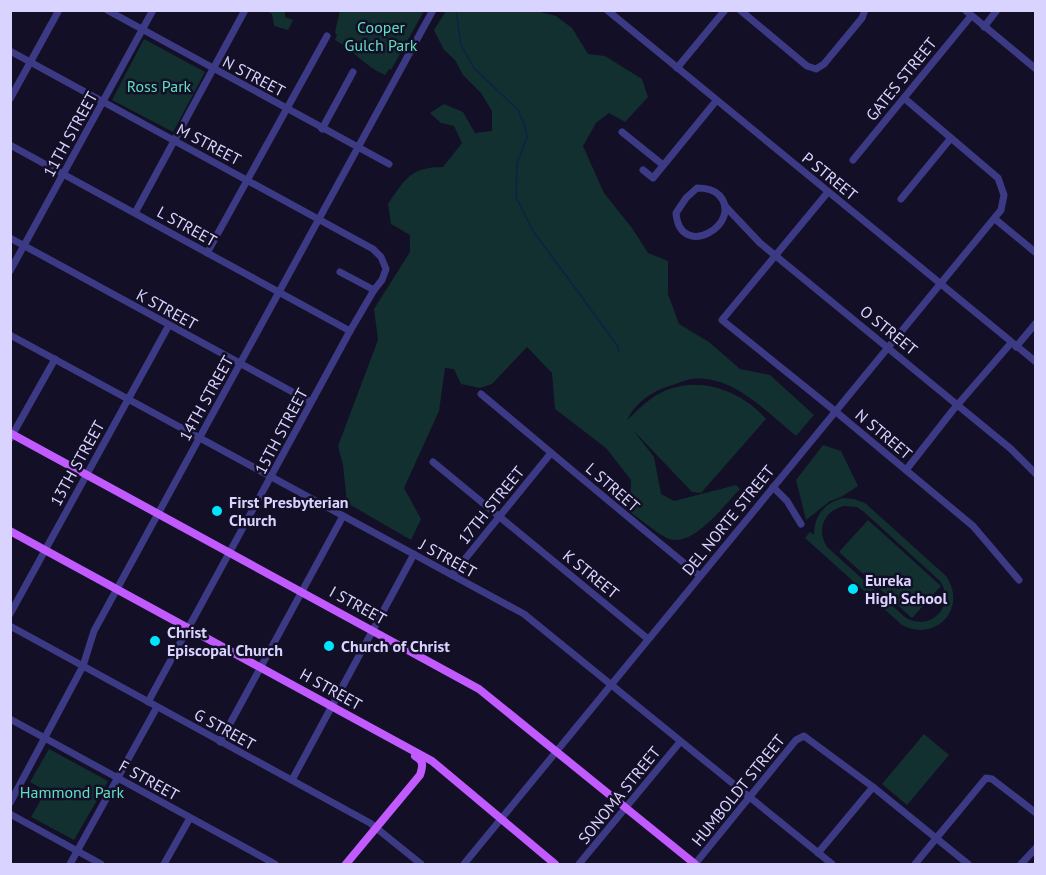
<svg xmlns="http://www.w3.org/2000/svg" width="1046" height="875" font-family="'PT Sans',sans-serif">
<style>
.green{fill:#12302f;fill-rule:evenodd}
.lines{fill:none;stroke-linecap:round;stroke-linejoin:round}
.stream{stroke:#0c2248;stroke-width:1.5}
.minor{stroke:#3d3a85;stroke-width:7}
.major{stroke:#c25bff;stroke-width:8}
.poi-dot{fill:#00e5ff;stroke:#130f26;stroke-width:2}
.labels{text-anchor:middle;dominant-baseline:central;stroke-width:5;stroke-linejoin:round;paint-order:stroke}
.park-label{font-size:16px;fill:#5fe0c0;stroke:#130f26}
.street-label{font-size:16px;fill:#d9d4ff;stroke:#130f26}
.poi-label{font-size:16px;font-weight:bold;fill:#d9d4ff;stroke:#130f26;text-anchor:start}
</style>
<rect width="100%" height="100%" fill="#130f26"/>
<!-- green -->
<g class="green">
<path d="M340,10H424V11L391,70L389,69L385,75C365,67 353,49 335,40L337,35L335,32Z"/>
<polygon points="266,11 285,11 285,17 293,20 288,30 274,26 272,14"/>
<path d="M446,11H536L556,16L572,28L588,54L605,56L642,79L648,97L625,122L609,113L596,123L583,146L604,193L632,228L648,253L668,261V294L679,324L709,342L740,369L770,375L814,415L796,436C768,413 732,374 692,379C684,380 677,384 669,386C651,392 636,402 627,420C634,414 641,406 648,401C686,371 737,386 766,419L701,493L692,492L633,430L654,457L661,494L674,501L736,485L740,489C724,505 694,547 669,539C659,535 639,518 630,512L631,480L606,448L555,409L552,373L527,347L492,384L480,388L461,384L454,369L445,368L439,411L404,488L421,519L411,540L347,503L343,465L338,446L378,340L374,309L410,252V235L391,224L388,204C405,179 411,167 443,167L462,143L454,126L441,123L430,113L444,104L463,112L475,133L492,131V111L481,93L463,75L455,60L444,50L434,30Z"/>
<polygon points="144,39 205,72 173,132 112,100"/>
<polygon points="823,445 841,451 858,486 841,497 830,501 806,520 796,480"/>
<path d="M843,498L854,499L865,503L946,576C968,608 936,643 902,625L805,538L810,532L814,535C814,516 824,503 843,498ZM844,506L857,507L864,512L940,581C956,605 932,632 906,618L827,547C816,529 824,511 844,506Z"/>
<polygon points="868,520 941,586 912,618 839,552"/>
<polygon points="924,734 949,755 907,805 882,784"/>
<polygon points="49,749 108,781 74,840 31,817 46,791 30,782"/>
</g>
<g class="lines">
<!-- stream -->
<polyline class="stream" points="456,10 461,45 474,68 518,110 525,127 527,137 517,163 516,197 533,231 617,345 619,352"/>
<!-- minor -->
<g class="minor">
<polyline points="107,10 389,164"/>
<polyline points="607,10 1036,362"/>
<polyline points="740,10 807,66 816,69 824,64 862,18 865,10"/>
<polyline points="965,10 1036,69"/>
<polyline points="984,27 997,10"/>
<polyline points="10,51 373,249 381,257 386,269 382,280 374,290 350,331 148,702"/>
<polyline points="677,68 725,10"/>
<polyline points="10,99 59,10"/>
<polyline points="322,129 353,72"/>
<polyline points="622,132 663,165"/>
<polyline points="10,145 350,331"/>
<polyline points="853,160 971,16"/>
<polyline points="643,170 653,178 716,101"/>
<path d="M697,188C705,188 713,189 719,195C745,223 680,262 676,213L686,198Z"/>
<polyline points="828,192 722,320 835,411 973,526 1019,580"/>
<polyline points="901,199 951,138"/>
<polyline points="725,206 760,243 1011,449 1036,474"/>
<polyline points="135,213 245,10"/>
<polyline points="995,219 1035,252"/>
<polyline points="10,238 311,402"/>
<polyline points="207,253 327,36"/>
<polyline points="10,271 153,10"/>
<polyline points="340,272 374,290"/>
<polyline points="10,335 524,614 832,864"/>
<polyline points="1016,347 1036,323"/>
<path d="M481,394C554,455 626,516 700,576"/>
<polyline points="10,439 55,359"/>
<polyline points="433,462 648,639"/>
<polyline points="906,470 953,410 1011,343"/>
<polyline points="773,487 787,501 801,524"/>
<polyline points="452,575 551,453"/>
<polyline points="10,614 169,325"/>
<polyline points="10,626 370,823 421,864"/>
<polyline points="10,719 275,864"/>
<polyline points="220,742 343,516"/>
<polyline points="292,780 414,554"/>
<polyline points="10,803 83,666 94,631 433,10"/>
<polyline points="10,814 101,864"/>
<polyline points="818,853 873,787"/>
<polyline points="70,864 157,707"/>
<polyline points="164,864 190,818"/>
<polyline points="464,864 1001,210 1004,195 998,178 904,98"/>
<polyline points="579,864 680,742"/>
<polyline points="695,864 796,740 804,736 873,787 968,864"/>
<polyline points="915,864 986,778 992,779 1036,813"/>
<polyline points="1021,864 1036,848"/>
</g>
<!-- major -->
<g class="major">
<polyline points="10,433 479,689 695,864"/>
<polyline points="10,531 432,761 555,864"/>
<path d="M346,864L420,775C423,766 424,761 415,756"/>
</g>
</g>
<!-- markers -->
<g class="poi-dot">
<circle cx="217" cy="511" r="6"/>
<circle cx="853" cy="589" r="6"/>
<circle cx="155" cy="641" r="6"/>
<circle cx="329" cy="646" r="6"/>
</g>
<g class="labels">
<!-- park labels -->
<g class="park-label">
<text x="381" y="27">Cooper<tspan x="381" dy="18">Gulch Park</tspan></text>
<text x="159" y="86">Ross Park</text>
<text x="72" y="792">Hammond Park</text>
</g>
<!-- street labels -->
<g class="street-label">
<text transform="translate(254 76) rotate(28)">N STREET</text>
<text transform="translate(901 79) rotate(-51)">GATES STREET</text>
<text transform="translate(70 134) rotate(-61)">11TH STREET</text>
<text transform="translate(209 144) rotate(28)">M STREET</text>
<text transform="translate(830 176) rotate(39)">P STREET</text>
<text transform="translate(187 226) rotate(29)">L STREET</text>
<text transform="translate(167 309) rotate(29)">K STREET</text>
<text transform="translate(889 330) rotate(39)">O STREET</text>
<text transform="translate(206 398) rotate(-61)">14TH STREET</text>
<text transform="translate(281 431) rotate(-62)">15TH STREET</text>
<text transform="translate(884 434) rotate(40)">N STREET</text>
<text transform="translate(77 463) rotate(-61)">13TH STREET</text>
<text transform="translate(613 487) rotate(41)">L STREET</text>
<text transform="translate(491 505) rotate(-51)">17TH STREET</text>
<text transform="translate(728 520) rotate(-51)">DEL NORTE STREET</text>
<text transform="translate(448 558) rotate(29)">J STREET</text>
<text transform="translate(591 574) rotate(39)">K STREET</text>
<text transform="translate(358 605) rotate(29)">I STREET</text>
<text transform="translate(331 689) rotate(29)">H STREET</text>
<text transform="translate(225 729) rotate(29)">G STREET</text>
<text transform="translate(149 780) rotate(29)">F STREET</text>
<text transform="translate(738 790) rotate(-51)">HUMBOLDT STREET</text>
<text transform="translate(619 795) rotate(-51)">SONOMA STREET</text>
</g>
<!-- poi labels -->
<g class="poi-label">
<text x="229" y="502">First Presbyterian<tspan x="229" dy="18">Church</tspan></text>
<text x="865" y="580">Eureka<tspan x="865" dy="18">High School</tspan></text>
<text x="167" y="632">Christ<tspan x="167" dy="18">Episcopal Church</tspan></text>
<text x="341" y="646">Church of Christ</text>
</g>
</g>
<!-- border -->
<rect width="1046" height="875" fill="none" stroke="#d9d4ff" stroke-width="24"/>
</svg>
